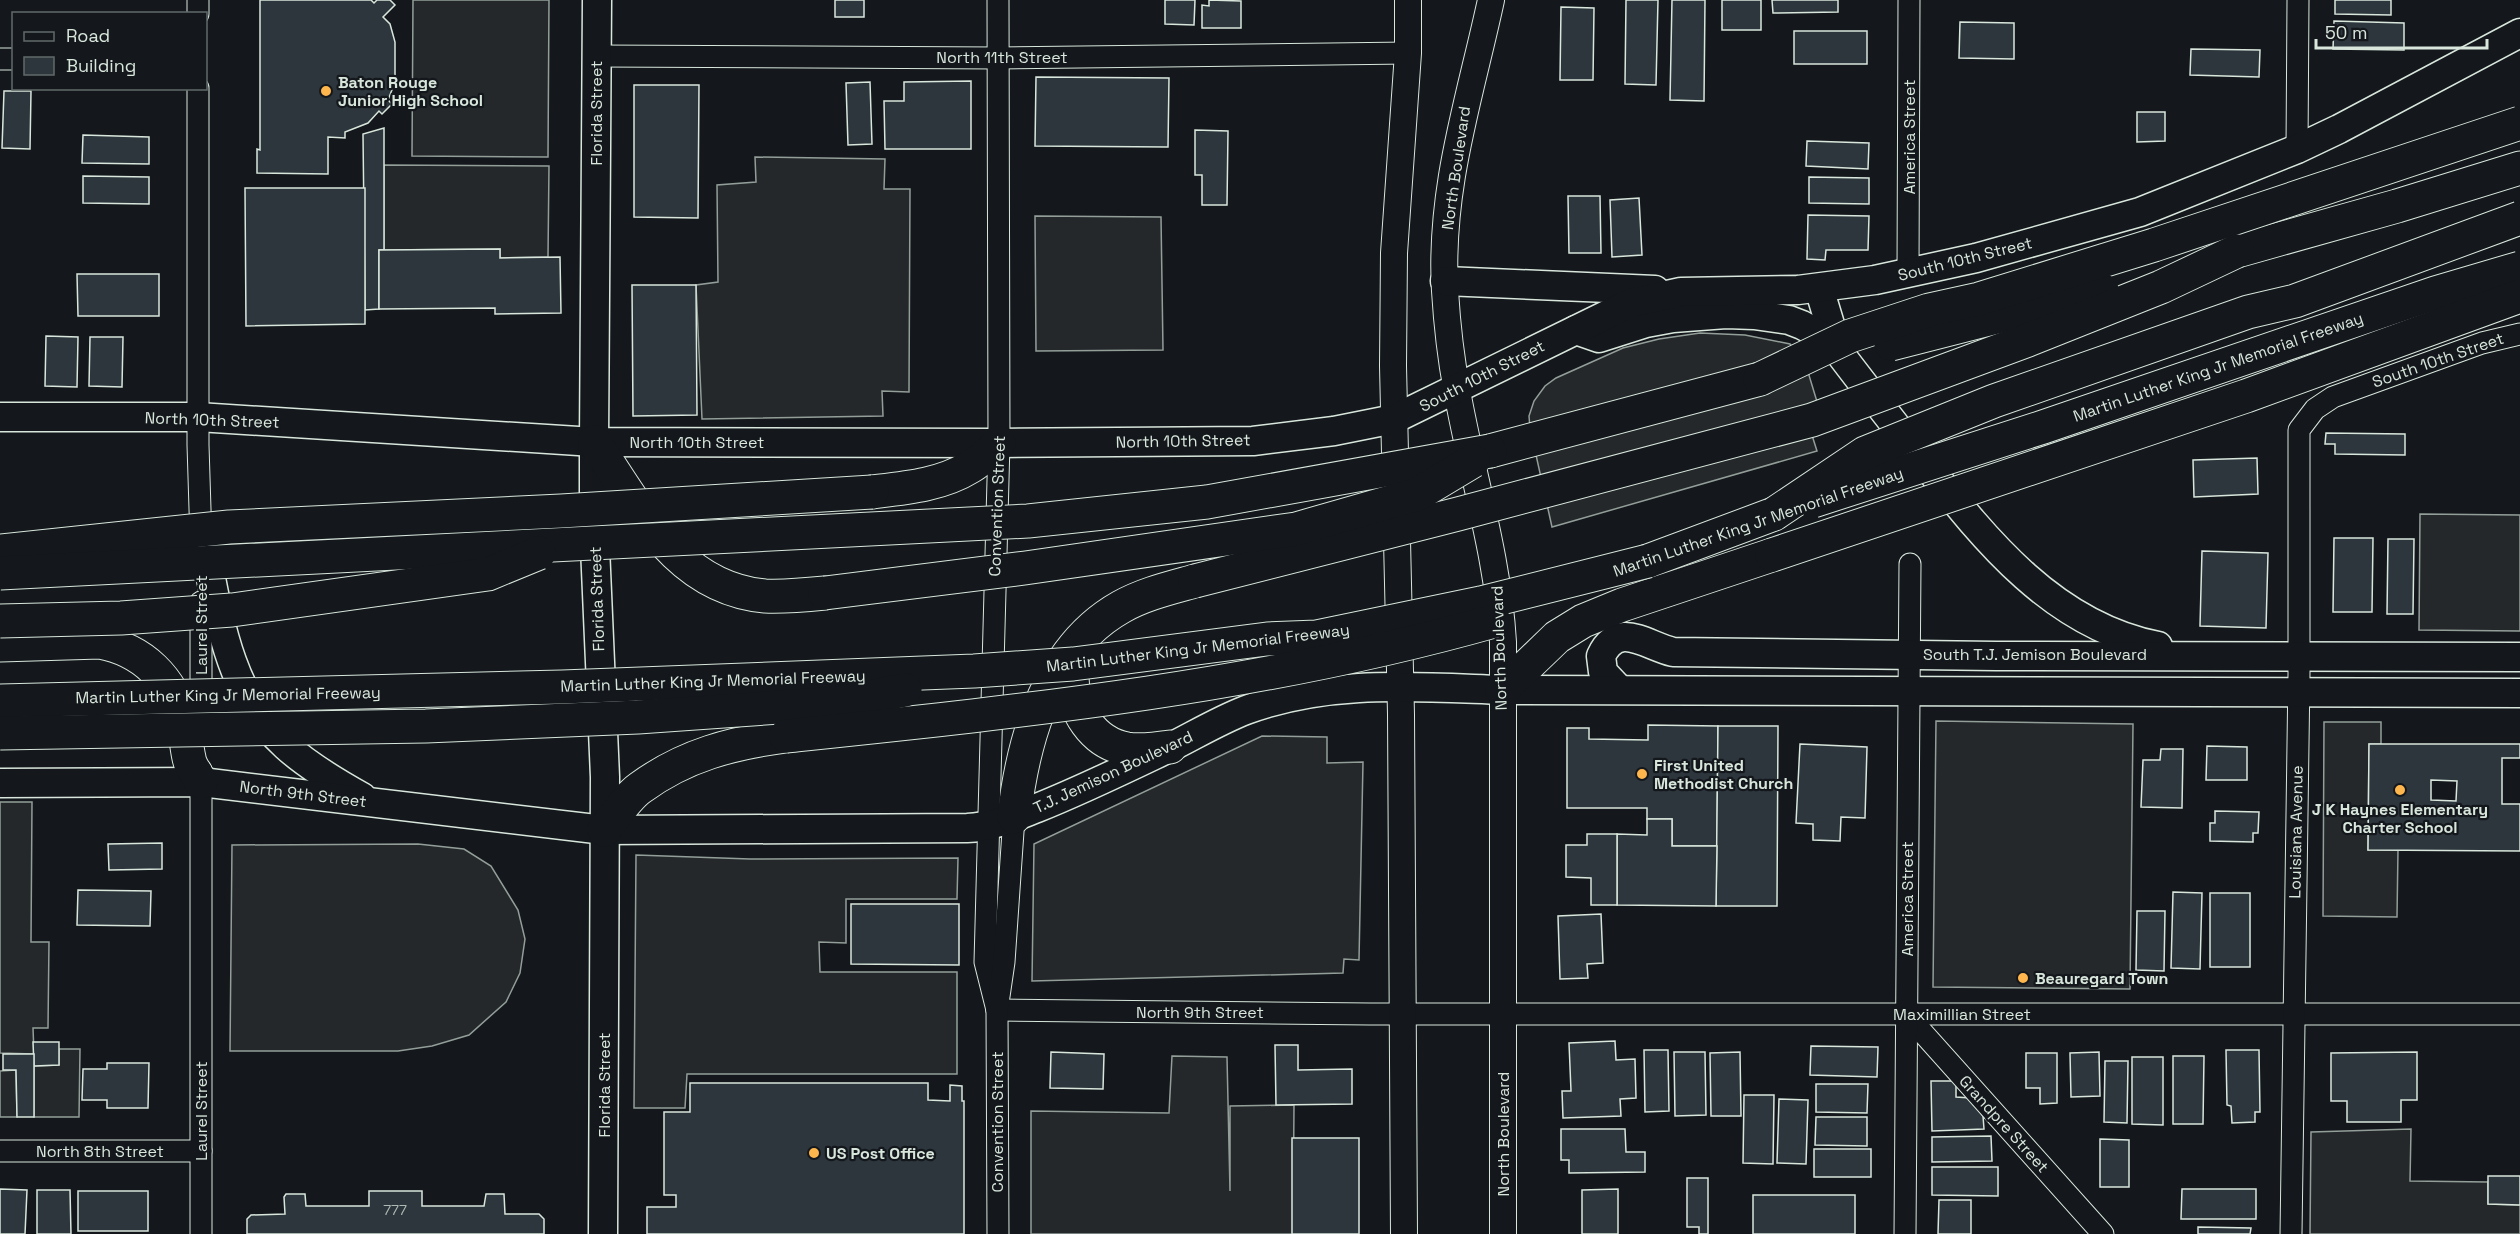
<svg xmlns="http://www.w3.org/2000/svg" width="2520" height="1234" font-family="'Space Grotesk',sans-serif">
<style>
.parking{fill:#24282b;stroke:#939e99;stroke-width:1.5}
.building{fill:#2c363c;stroke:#d8e6dc;stroke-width:1.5;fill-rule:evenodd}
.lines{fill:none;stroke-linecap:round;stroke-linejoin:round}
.minor-casing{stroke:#d8e6dc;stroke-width:23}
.tertiary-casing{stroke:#d8e6dc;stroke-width:28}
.secondary-casing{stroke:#d8e6dc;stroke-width:31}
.motorway-casing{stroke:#d8e6dc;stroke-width:35}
.minor{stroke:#14181c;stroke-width:21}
.tertiary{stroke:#14181c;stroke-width:26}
.secondary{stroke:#14181c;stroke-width:28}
.motorway{stroke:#14181c;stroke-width:33}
.motorway-bridge-casing{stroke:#d8e6dc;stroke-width:35;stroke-linecap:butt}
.motorway-bridge{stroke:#14181c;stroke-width:33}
.poi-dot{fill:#ffb74d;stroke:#14181c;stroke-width:2}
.labels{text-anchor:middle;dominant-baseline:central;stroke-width:4.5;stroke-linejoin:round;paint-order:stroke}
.number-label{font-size:14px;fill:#adbab4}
.street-label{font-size:16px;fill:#d8e6dc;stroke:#14181c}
.poi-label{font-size:16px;font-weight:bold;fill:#d8e6dc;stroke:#14181c;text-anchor:start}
</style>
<rect width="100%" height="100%" fill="#14181c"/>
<!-- parking -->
<g class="parking">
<polygon points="413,0 549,0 548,157 412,156"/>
<polygon points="755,157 885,159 884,189 910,189 909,392 882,391 883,416 702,419 696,285 718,282 717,185 756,182"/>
<polygon points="384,165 549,166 548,257 500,258 500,249 384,250"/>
<polygon points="1035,216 1161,217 1163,350 1036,351"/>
<polygon points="1700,333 1745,335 1790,344 1805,362 1825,428 1811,432 1817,451 1552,527 1530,428 1529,416 1534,401 1545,386 1556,378 1623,348 1659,339"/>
<polygon points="2420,514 2520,515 2520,631 2419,630"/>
<polygon points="1936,721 2133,724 2130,989 1933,987"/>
<polygon points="2324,722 2381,722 2381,744 2369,744 2368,850 2398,850 2397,917 2323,916"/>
<polygon points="1262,736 1327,737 1327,763 1363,762 1359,960 1344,959 1343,973 1032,981 1034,844"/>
<polygon points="0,802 32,802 31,942 49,942 48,1028 33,1028 34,1054 0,1053"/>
<polygon points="418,844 464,849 491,866 518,910 525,939 520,973 506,1002 469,1035 432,1046 398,1051 230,1051 232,845"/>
<polygon points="636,855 750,859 958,858 957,899 846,899 846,943 819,942 820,972 957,972 957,1074 687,1074 685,1108 634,1108"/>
<polygon points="59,1049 80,1049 79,1117 34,1117 34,1066 59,1065"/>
<polygon points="1172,1056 1227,1057 1230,1191 1230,1106 1294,1105 1293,1234 1031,1234 1031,1111 1169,1113"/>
<polygon points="16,1070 17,1117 0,1117 0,1071"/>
<polygon points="2411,1129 2410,1181 2488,1182 2488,1204 2520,1205 2520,1234 2310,1234 2311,1132"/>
</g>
<!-- building -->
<g class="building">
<polygon points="260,0 371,0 374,3 377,0 390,0 395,5 383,17 390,24 395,42 395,82 388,100 392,104 382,114 379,111 368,123 345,132 345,138 328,137 328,174 257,173 257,149 260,150"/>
<rect x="835" y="0" width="29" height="17"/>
<polygon points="1165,0 1195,0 1194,25 1165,24"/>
<polygon points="1209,0 1241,1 1241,28 1202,28 1202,5 1209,6"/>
<polygon points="1626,0 1658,0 1656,85 1625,84"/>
<polygon points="1672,0 1705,0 1704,101 1670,100"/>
<rect x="1722" y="0" width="39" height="30"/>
<polygon points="1772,0 1838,0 1838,12 1773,13"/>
<polygon points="2335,0 2391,0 2391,15 2335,14"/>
<polygon points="1561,7 1594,8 1593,80 1560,80"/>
<polygon points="2334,21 2404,23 2404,50 2333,49"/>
<polygon points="1960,22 2014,23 2014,59 1959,58"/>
<rect x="1794" y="31" width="73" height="33"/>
<polygon points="2191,49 2260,50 2259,77 2190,75"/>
<polygon points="1036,77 1169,78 1168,147 1035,146"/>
<polygon points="971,81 971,149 885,149 884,101 904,101 904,82"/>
<polygon points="870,82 872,144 848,145 846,83"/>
<polygon points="634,85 699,85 698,218 634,217"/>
<polygon points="4,91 31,91 30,149 2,148"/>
<polygon points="2137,112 2165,112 2165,141 2137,142"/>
<polygon points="384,128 384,250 379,250 379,309 365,310 363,134"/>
<polygon points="1195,130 1228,131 1227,205 1202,205 1202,175 1195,175"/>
<polygon points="83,135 149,137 149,164 82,163"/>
<polygon points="1807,141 1869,143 1868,169 1806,166"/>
<polygon points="83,176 149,177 149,204 83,203"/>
<polygon points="1809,177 1869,178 1869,204 1809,203"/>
<polygon points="245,188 365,188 365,324 246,326"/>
<polygon points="1568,196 1600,196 1601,253 1569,253"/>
<polygon points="1639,198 1642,255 1612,257 1610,200"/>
<polygon points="1808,215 1869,216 1868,250 1826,250 1825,260 1807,259"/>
<polygon points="500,249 500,258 560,257 561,313 495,314 495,308 379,309 379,250"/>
<polygon points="77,274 159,274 159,316 78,316"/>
<polygon points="632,285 696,285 697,415 633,416"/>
<polygon points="46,336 78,337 77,387 45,386"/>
<polygon points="90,337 123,337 122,387 89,386"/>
<polygon points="2326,433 2405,434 2405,455 2335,454 2335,444 2325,444"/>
<polygon points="2257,458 2258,494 2194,497 2193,460"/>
<polygon points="2334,538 2373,538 2372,612 2333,612"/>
<polygon points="2388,539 2414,539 2413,614 2387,614"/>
<polygon points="2202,551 2268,553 2266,628 2200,626"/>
<polygon points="1648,725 1718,726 1717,846 1672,846 1672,819 1647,819 1647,808 1567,808 1567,728 1589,728 1589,739 1648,740"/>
<polygon points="1718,726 1778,726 1777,906 1716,906"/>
<polygon points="1800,744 1867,747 1865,818 1841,817 1840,841 1813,840 1813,824 1796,823"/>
<path d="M2369,744H2520V758H2502V804H2520V851L2368,850ZM2431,780L2457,781L2456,801L2431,800Z"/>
<polygon points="2207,746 2247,747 2247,780 2206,780"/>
<polygon points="2161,749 2183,749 2182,808 2141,807 2143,760 2160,760"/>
<polygon points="2215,811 2259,812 2258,833 2253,833 2253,842 2210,841 2210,823 2215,823"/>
<polygon points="1647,819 1672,819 1672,846 1717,846 1716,906 1617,905 1617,834 1647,835"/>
<polygon points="1587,834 1617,834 1617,905 1591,905 1591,878 1566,877 1566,845 1587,845"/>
<polygon points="162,843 162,869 109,870 108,844"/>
<polygon points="78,890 151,891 150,926 77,925"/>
<polygon points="2173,892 2202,893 2200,969 2171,968"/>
<rect x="2210" y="893" width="40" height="74"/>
<polygon points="851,904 959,904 959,965 851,964"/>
<polygon points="2137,911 2165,911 2164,971 2136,970"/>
<polygon points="1601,914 1603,963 1587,964 1588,978 1560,979 1558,916"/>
<polygon points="1615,1041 1616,1060 1635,1059 1636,1098 1620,1099 1621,1116 1563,1118 1562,1091 1571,1091 1569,1043"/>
<polygon points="33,1042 59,1042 59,1065 34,1066"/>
<polygon points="1275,1045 1298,1045 1298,1070 1352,1069 1352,1104 1276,1105"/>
<polygon points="1811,1046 1878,1047 1877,1077 1810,1075"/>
<polygon points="1644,1050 1668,1050 1669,1111 1645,1112"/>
<polygon points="2226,1050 2259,1050 2260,1112 2255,1112 2255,1122 2232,1123 2231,1106 2227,1105"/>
<polygon points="1051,1052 1104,1054 1103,1089 1050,1088"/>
<polygon points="1674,1052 1705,1052 1706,1115 1675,1116"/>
<polygon points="1740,1052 1741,1116 1711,1116 1710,1053"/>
<polygon points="2099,1052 2100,1096 2071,1097 2070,1053"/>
<polygon points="2417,1052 2417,1100 2401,1100 2401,1122 2347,1122 2347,1101 2331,1101 2331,1053"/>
<polygon points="2026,1053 2057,1053 2057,1103 2040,1104 2040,1088 2026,1088"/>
<polygon points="3,1054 34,1054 34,1117 17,1117 16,1070 3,1070"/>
<polygon points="2173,1056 2204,1056 2203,1124 2173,1124"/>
<polygon points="2132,1057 2163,1057 2163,1125 2132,1124"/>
<polygon points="2105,1061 2128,1061 2127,1123 2104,1122"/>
<polygon points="107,1063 149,1063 148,1108 107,1108 107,1100 82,1100 83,1069 107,1069"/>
<polygon points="1931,1081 1956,1081 1956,1097 1971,1098 1983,1116 1984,1129 1932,1131"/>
<polygon points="690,1083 928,1083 928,1100 950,1101 950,1085 962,1086 962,1101 964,1101 964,1234 647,1234 647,1207 676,1207 676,1195 664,1195 664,1112 690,1112"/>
<polygon points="1816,1084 1868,1084 1867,1113 1816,1112"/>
<polygon points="1744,1095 1774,1095 1773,1164 1743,1163"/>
<polygon points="1779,1099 1808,1100 1806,1164 1777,1163"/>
<polygon points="1816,1117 1867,1117 1867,1146 1815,1145"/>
<polygon points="1561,1129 1625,1129 1626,1152 1645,1152 1645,1172 1569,1173 1569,1160 1561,1160"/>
<polygon points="1991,1136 1992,1161 1932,1162 1932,1137"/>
<rect x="1292" y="1138" width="67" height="96"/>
<polygon points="2100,1139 2129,1140 2129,1187 2100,1187"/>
<rect x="1814" y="1149" width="57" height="28"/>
<polygon points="1932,1167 1998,1167 1998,1196 1932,1195"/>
<polygon points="2488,1176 2520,1176 2520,1205 2488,1204"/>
<polygon points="1687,1178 1708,1178 1708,1234 1699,1234 1699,1227 1687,1227"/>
<polygon points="0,1189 27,1190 25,1234 0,1234"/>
<polygon points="1618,1189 1618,1234 1582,1234 1582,1190"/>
<polygon points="2182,1189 2256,1189 2256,1219 2181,1219"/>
<polygon points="37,1190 70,1190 71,1234 37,1234"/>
<rect x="78" y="1191" width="70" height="40"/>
<polygon points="369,1191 422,1191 422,1206 484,1206 486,1194 504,1194 505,1214 539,1214 544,1219 544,1234 247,1234 247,1219 251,1215 285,1214 284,1197 286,1194 305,1194 306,1206 369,1206"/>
<rect x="1753" y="1195" width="102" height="39"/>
<polygon points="1939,1200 1971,1200 1971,1234 1938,1234"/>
<polygon points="2198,1227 2251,1228 2250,1234 2198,1234"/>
</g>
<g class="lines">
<!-- minor casing -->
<g class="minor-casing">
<g id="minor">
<polyline points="198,0 198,14"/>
<polyline points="596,56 998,58 1408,53"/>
<polyline points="0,59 14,59"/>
<polyline points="198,88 198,445 201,541"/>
<polyline points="2297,149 2298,0"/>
<polyline points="1908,274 1909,0"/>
<polyline points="201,602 201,709"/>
<polyline points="997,1010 1370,1014 2520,1014"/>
<polyline points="997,1010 985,962 999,443 998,0"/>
<polyline points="1906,1014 2103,1234"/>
<polyline points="0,1151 201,1151"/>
<polyline points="201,1234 201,770"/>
<polyline points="998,1234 997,1010 1004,962 1014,817"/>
<polyline points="1905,1234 1910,564"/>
<polyline points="2291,1234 2299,674 2299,430 2315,409 2333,397 2482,343 2520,334"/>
</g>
</g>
<!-- tertiary casing -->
<g class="tertiary-casing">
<g id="tertiary">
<path d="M1491,0C1470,98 1439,188 1445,291C1447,324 1451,359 1457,391C1472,475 1498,556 1503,642V1234"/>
<polyline points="1404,1234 1401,714 1393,366 1394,253 1408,53 1408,0"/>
</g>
</g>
<!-- secondary casing -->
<g class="secondary-casing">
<g id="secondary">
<polyline points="597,0 594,442 594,524 605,777 603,1234"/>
<polyline points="1445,281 1655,290"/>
<polyline points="1819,288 1838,351"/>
<path d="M1576,330L1599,338L1646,323L1673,318L1726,314L1754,315L1789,320L1802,325L1824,337L1838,351C1866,388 1895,425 1924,462C1986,541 2054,626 2158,646"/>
<polyline points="0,417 198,417 594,442 999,443 1253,441 1334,431 1394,419 1631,303 1681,292 1798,290 1875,280 1976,258 2140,212 2297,149 2339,129 2520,33"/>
<path d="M204,541C218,613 228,694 286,746C308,766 335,782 362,797"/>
<path d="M1619,689L1603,672L1601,656C1618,620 1645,645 1673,652L1996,656L2520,657"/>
<path d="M0,783L201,782L604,830L967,828C992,827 1014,817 1037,808C1082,790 1125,769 1169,748C1195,735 1220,720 1246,710C1329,679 1417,687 1502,690L2520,693"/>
</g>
</g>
<!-- motorway casing -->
<g class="motorway-casing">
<g id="motorway">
<polyline points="2237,251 2397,206 2520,168"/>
<path d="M594,442C639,507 676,588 765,596C785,597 805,595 825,593"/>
<polyline points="1490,451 1760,379"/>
<path d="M872,492C906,488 941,485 970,467C981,461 990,451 999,443"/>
<polyline points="1648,561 1774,514"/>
<path d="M0,645L100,642C143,650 172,679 183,721C186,733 186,745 189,758C190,766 197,775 201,782"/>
<path d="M1072,677C1072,710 1093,743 1127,749C1141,751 1156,749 1170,747"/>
<polyline points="1502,690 1557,637 1583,621 1622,605 1772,555"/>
<path d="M1014,817C1023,739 1048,648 1121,607C1144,594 1170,588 1195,581"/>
<path d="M604,830C615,817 626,798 640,788C685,755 732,743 786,736"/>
</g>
</g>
<!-- minor -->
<use href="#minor" class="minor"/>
<!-- tertiary -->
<use href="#tertiary" class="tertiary"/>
<!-- secondary -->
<use href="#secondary" class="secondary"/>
<!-- motorway -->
<use href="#motorway" class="motorway"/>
<!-- motorway-bridge casing -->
<g class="motorway-bridge-casing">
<g id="motorway-bridge">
<polyline points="1891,344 2102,290"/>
<polyline points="1760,379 1850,336 1929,310 1979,299 2154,245 2520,123"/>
<polyline points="1813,501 2043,427 2435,293 2520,268"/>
<polyline points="1774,514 1865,453 1994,401 2248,312 2295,301 2520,218"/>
<polyline points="0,551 229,527 561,511 872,492"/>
<polyline points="1772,555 2246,396 2520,296"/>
<polyline points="0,573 1028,521 1207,502 1490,451"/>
<polyline points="1195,581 1458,514 1812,420 2028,340 2161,287 2237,251"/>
<polyline points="825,593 1025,568 1296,529 1418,494 1473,461"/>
<polyline points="0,621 121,618 232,610 488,574 539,553"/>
<polyline points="0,701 562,687 974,671 1073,664 1267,639 1317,637 1481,603 1648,561"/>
<polyline points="0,733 426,726 638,717 838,703 905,690"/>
<path d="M786,736C1025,711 1261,687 1494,621"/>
</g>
</g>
<!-- motorway-bridge -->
<use href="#motorway-bridge" class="motorway-bridge"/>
</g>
<!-- markers -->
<g class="poi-dot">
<circle cx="326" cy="91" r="6"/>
<circle cx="1642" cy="774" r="6"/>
<circle cx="2400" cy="790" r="6"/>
<circle cx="2023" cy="978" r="6"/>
<circle cx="814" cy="1153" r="6"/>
</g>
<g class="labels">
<!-- number labels -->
<g class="number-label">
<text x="395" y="1210">777</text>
</g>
<!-- street labels -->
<g class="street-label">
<text x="1002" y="57">North 11th Street</text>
<text transform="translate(596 113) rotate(-90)">Florida Street</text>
<text transform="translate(1909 137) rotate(-90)">America Street</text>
<text transform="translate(1456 168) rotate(-82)">North Boulevard</text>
<text transform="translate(1965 259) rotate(-14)">South 10th Street</text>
<text transform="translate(2438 360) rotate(-19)">South 10th Street</text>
<text transform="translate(2218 367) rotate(-19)">Martin Luther King Jr Memorial Freeway</text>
<text transform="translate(1482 376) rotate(-27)">South 10th Street</text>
<text transform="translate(212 420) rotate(2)">North 10th Street</text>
<text transform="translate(1183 441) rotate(-1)">North 10th Street</text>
<text x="697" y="442">North 10th Street</text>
<text transform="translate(997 506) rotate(-88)">Convention Street</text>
<text transform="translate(1758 522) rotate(-19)">Martin Luther King Jr Memorial Freeway</text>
<text transform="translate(597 599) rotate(-92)">Florida Street</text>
<text transform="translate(201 625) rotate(-90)">Laurel Street</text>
<text transform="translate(1198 648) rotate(-7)">Martin Luther King Jr Memorial Freeway</text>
<text transform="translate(1499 648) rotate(-92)">North Boulevard</text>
<text x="2035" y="654">South T.J. Jemison Boulevard</text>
<text transform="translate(713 681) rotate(-2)">Martin Luther King Jr Memorial Freeway</text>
<text transform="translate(228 695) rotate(-1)">Martin Luther King Jr Memorial Freeway</text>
<text transform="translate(1113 772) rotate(-25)">T.J. Jemison Boulevard</text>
<text transform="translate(303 794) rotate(7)">North 9th Street</text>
<text transform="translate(2296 832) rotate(-89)">Louisiana Avenue</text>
<text transform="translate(1907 899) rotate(-90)">America Street</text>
<text x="1200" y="1012">North 9th Street</text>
<text x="1962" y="1014">Maximillian Street</text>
<text transform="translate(604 1085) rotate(-90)">Florida Street</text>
<text transform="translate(201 1111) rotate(-90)">Laurel Street</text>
<text transform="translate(997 1122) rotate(-90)">Convention Street</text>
<text transform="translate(2004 1124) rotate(48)">Grandpre Street</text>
<text transform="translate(1503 1134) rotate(-90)">North Boulevard</text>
<text x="100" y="1151">North 8th Street</text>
</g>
<!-- poi labels -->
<g class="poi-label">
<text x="338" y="82">Baton Rouge<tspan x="338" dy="18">Junior High School</tspan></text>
<text x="1654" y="765">First United<tspan x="1654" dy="18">Methodist Church</tspan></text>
<text x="2400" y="809" text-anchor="middle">J K Haynes Elementary<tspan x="2400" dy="18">Charter School</tspan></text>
<text x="2035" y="978">Beauregard Town</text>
<text x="826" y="1153">US Post Office</text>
</g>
</g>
<!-- legend -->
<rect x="12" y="12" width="195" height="78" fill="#14181c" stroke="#626a69" stroke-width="1.5"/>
<rect x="24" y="32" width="30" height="9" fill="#14181c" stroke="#626a69" stroke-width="1.5"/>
<text x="66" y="42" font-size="18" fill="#d8e6dc">Road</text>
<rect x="24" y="57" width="30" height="18" fill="#2c363c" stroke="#626a69" stroke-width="1.5"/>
<text x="66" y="72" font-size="18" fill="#d8e6dc">Building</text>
<!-- scale -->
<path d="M2316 39v9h171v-9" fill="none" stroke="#d8e6dc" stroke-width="3"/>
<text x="2325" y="39" font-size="18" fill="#d8e6dc" stroke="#14181c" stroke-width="4.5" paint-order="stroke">50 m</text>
</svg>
